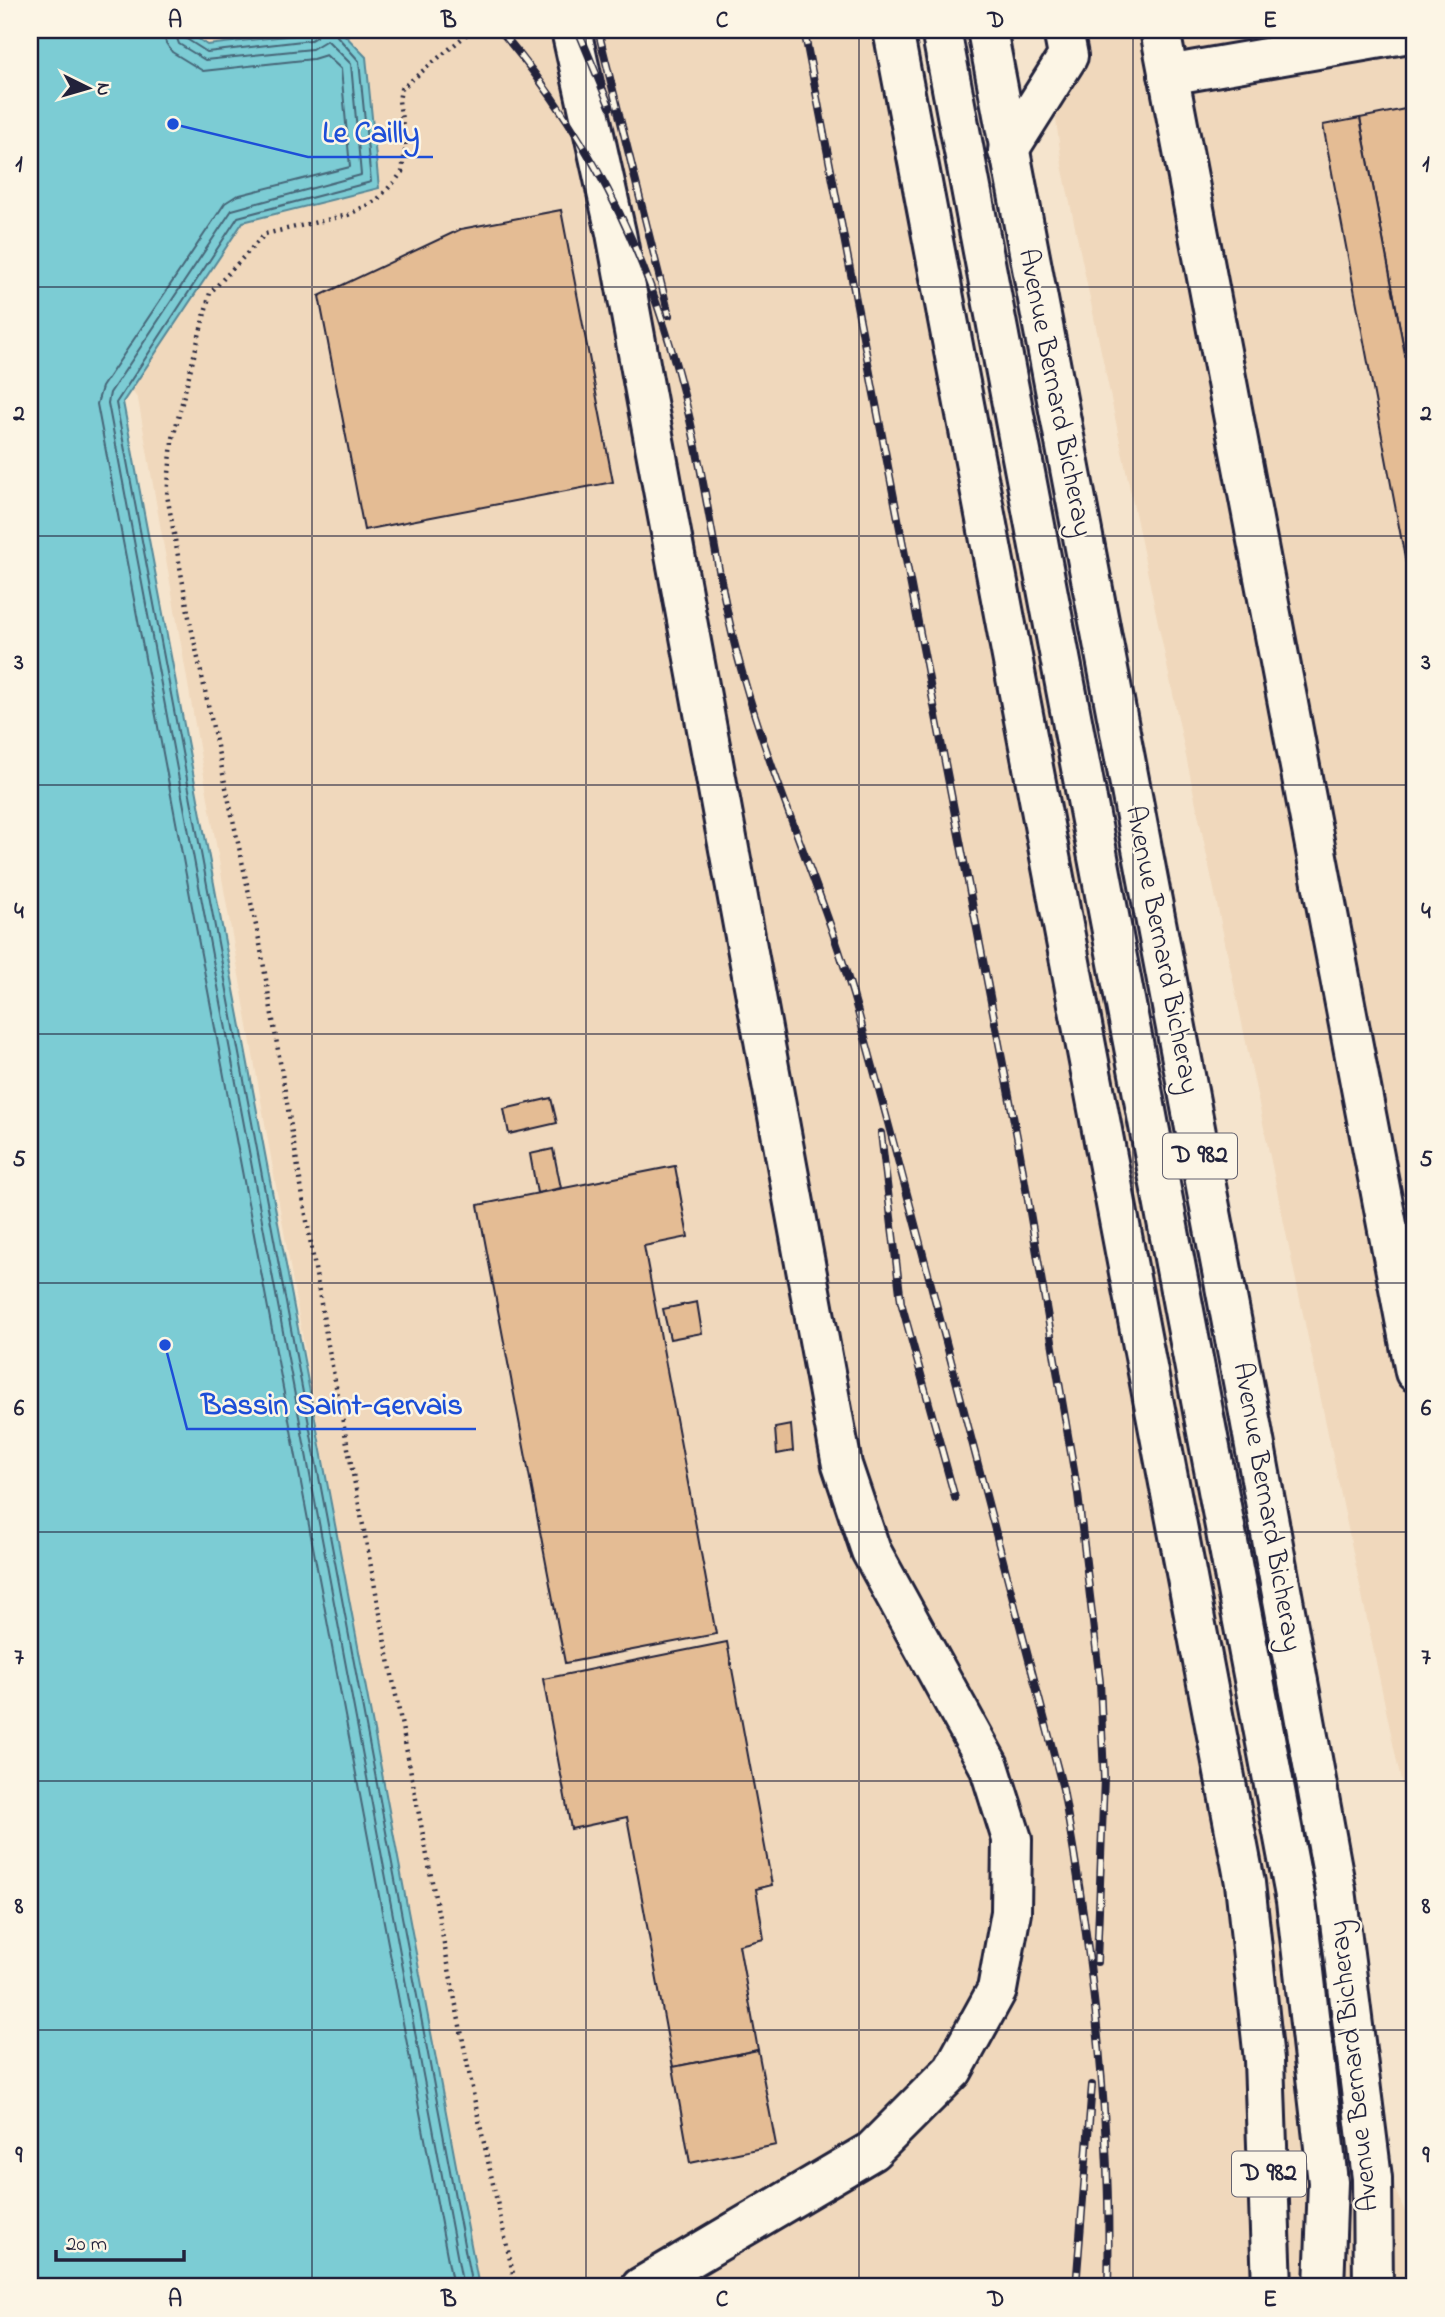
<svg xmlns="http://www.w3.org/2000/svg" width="1445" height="2317" font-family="'Indie Flower',sans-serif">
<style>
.built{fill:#f0d8bc}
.water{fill:#7bccd4;stroke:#578897;stroke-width:2}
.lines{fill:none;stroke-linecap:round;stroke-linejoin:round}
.shore{stroke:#466678;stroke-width:2}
.building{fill:#e4bc94;stroke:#22223b;stroke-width:2}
.minor-casing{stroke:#22223b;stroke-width:44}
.major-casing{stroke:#22223b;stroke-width:44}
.path{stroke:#22223b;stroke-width:4.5;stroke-dasharray:2 5;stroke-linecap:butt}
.minor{stroke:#fcf5e5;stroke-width:38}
.major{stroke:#fcf5e5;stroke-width:38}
.rail-casing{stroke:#22223b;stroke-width:8}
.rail{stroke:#fcf5e5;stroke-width:5;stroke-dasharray:16;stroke-linecap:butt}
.grid{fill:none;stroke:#22223b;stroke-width:2;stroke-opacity:0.55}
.labels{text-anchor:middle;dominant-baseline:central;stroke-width:5;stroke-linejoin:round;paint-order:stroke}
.shield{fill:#fcf5e5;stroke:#63616e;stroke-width:2}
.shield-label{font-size:26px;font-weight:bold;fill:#22223b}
.street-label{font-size:28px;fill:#22223b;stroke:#fcf5e5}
.leader{fill:none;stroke:#1d4ed8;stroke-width:2.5}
.callout-dot{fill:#1d4ed8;stroke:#fcf5e5;stroke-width:2.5}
.callout-label{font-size:30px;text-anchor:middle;font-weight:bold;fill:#1d4ed8;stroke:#fcf5e5;stroke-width:5;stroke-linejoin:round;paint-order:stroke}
.neatline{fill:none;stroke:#22223b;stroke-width:2.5}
.grid-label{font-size:23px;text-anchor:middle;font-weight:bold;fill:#22223b}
</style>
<rect width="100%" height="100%" fill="#f5e4cd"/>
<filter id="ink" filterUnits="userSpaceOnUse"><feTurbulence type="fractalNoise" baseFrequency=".0143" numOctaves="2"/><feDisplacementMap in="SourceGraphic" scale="14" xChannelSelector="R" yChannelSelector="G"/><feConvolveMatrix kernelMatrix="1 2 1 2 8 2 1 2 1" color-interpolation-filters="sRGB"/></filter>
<g filter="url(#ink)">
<!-- built -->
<g class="built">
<polygon points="30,30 901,30 1377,2151 1415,2233 1415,2287 469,2287 138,399 52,286"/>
<polygon points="1044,30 1415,30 1415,1848 1062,165"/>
</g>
<!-- water -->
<polygon class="water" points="30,30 186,30 207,45 340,30 366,57 379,188 243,222 123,402 479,2287 30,2287"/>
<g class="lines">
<!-- shore -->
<g class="shore">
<polyline points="163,30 166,43 172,52 203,71 313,59 326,55 341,69 350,167 236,196 225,203 102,387 97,404 453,2287"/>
<polyline points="174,30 179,44 205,60 312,49 327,40 351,64 361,175 232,210 110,393 108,403 463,2287"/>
<polyline points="183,30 185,38 207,52 311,40 316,37 318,30"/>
<polyline points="336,30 337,36 359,61 371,182 238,217 116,403 472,2287"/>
</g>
</g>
<!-- building -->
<g class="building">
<polygon points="1415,107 1415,407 1360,118"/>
<polygon points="1360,118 1415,407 1415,611 1323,125"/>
<polygon points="561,210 613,482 364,530 319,296 461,229"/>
<polygon points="551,1098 557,1123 509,1134 504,1109"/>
<polygon points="553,1149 561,1188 537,1193 530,1154"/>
<polygon points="675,1166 688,1237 644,1246 716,1634 565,1663 478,1205"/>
<polygon points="697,1302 702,1333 670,1339 663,1309"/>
<polygon points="791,1425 793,1451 777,1454 775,1428"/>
<polygon points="727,1642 772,1885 756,1889 764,1939 739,1945 758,2050 673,2067 627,1817 571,1829 543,1679"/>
<polygon points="758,2050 776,2145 690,2163 673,2067"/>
</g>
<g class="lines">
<!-- minor casing -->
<g class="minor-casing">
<g id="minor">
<polyline points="571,30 616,233 842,1465 871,1551 989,1766 1012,1839 1011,1912 997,1990 953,2070 872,2151 641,2287"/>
<polyline points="941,30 1296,1901 1328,2182 1324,2287"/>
<polyline points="1160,30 1415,1372"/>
<polyline points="1168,75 1415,32"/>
<polyline points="1008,151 1068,56 1063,30"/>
</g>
</g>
<!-- major casing -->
<g class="major-casing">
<g id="major">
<polyline points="893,30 1245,1883 1264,2060 1272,2287"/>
<polyline points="987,30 1249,1413 1336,1890 1372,2178 1373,2287"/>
</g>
</g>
<!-- path -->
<polyline class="path" points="472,30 401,89 399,101 406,145 402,172 396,180 377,200 348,215 265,234 210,293 172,442 167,495 189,617 260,944 328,1345 474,2098 516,2287"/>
<!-- minor -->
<use href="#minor" class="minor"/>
<!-- major -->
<use href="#major" class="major"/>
<!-- rail casing -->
<g class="rail-casing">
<g id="rail">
<path d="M500,30C600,149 655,269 690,420C710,505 719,592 743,676C775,790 826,898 858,1012C929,1270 994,1530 1063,1789C1092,1949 1112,2124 1108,2287"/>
<polyline points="578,30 610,107"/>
<polyline points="598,30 669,315"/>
<polyline points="804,30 1018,1142 1078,1494 1100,1682 1104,1778 1097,1962"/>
<polyline points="881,1133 901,1302 955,1498"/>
<polyline points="1076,2287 1092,2085"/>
</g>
</g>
<!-- rail -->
<use href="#rail" class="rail"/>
</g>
</g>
<!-- grid -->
<path class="grid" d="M312,30V2287M586,30V2287M859,30V2287M1133,30V2287M30,287H1415M30,536H1415M30,785H1415M30,1034H1415M30,1283H1415M30,1532H1415M30,1781H1415M30,2030H1415"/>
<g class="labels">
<!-- shield labels -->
<g class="shield">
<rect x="1163" y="1133.5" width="74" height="45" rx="5"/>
<rect x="1232" y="2151.5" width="74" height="45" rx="5"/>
</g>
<g class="shield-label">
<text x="1200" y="1156">D 982</text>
<text x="1269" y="2174">D 982</text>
</g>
<!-- street labels -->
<g class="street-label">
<text transform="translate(1054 393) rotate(79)">Avenue Bernard Bicheray</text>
<text transform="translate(1161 950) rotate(79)">Avenue Bernard Bicheray</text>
<text transform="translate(1266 1507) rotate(80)">Avenue Bernard Bicheray</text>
<text transform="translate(1355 2066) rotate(-96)">Avenue Bernard Bicheray</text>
</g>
</g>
<!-- callouts -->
<path class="leader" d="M173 124L308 157H433M165 1345L187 1429H476"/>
<g class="callout-dot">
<circle cx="173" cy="124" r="7"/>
<circle cx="165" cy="1345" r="7"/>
</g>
<g class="callout-label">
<text x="371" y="142">Le Cailly</text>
<text x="332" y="1414">Bassin Saint-Gervais</text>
</g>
<!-- margin -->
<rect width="1445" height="2317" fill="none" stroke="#fcf5e5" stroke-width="77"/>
<!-- north arrow -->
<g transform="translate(88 88) rotate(95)" stroke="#fcf5e5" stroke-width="5" paint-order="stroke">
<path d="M0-5L12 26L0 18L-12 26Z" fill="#22223b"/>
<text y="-10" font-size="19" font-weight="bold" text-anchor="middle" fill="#22223b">N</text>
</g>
<!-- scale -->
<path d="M56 2250v10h128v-10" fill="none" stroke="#22223b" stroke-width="3.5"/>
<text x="66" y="2250" font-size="21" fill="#22223b" stroke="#fcf5e5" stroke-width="5" paint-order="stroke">20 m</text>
<rect x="38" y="38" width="1368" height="2240" class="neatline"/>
<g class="grid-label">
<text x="175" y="27">A</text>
<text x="449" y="27">B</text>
<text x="722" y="27">C</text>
<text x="996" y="27">D</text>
<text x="1270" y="27">E</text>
<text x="19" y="171">1</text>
<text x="1426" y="171">1</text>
<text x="19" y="420">2</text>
<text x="1426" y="420">2</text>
<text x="19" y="669">3</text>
<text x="1426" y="669">3</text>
<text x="19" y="918">4</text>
<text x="1426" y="918">4</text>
<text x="19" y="1166">5</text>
<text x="1426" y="1166">5</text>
<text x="19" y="1415">6</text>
<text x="1426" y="1415">6</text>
<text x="19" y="1664">7</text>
<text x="1426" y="1664">7</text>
<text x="19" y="1913">8</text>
<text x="1426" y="1913">8</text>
<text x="19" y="2162">9</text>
<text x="1426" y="2162">9</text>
<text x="175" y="2306">A</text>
<text x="449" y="2306">B</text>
<text x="722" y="2306">C</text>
<text x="996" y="2306">D</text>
<text x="1270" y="2306">E</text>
</g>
</svg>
